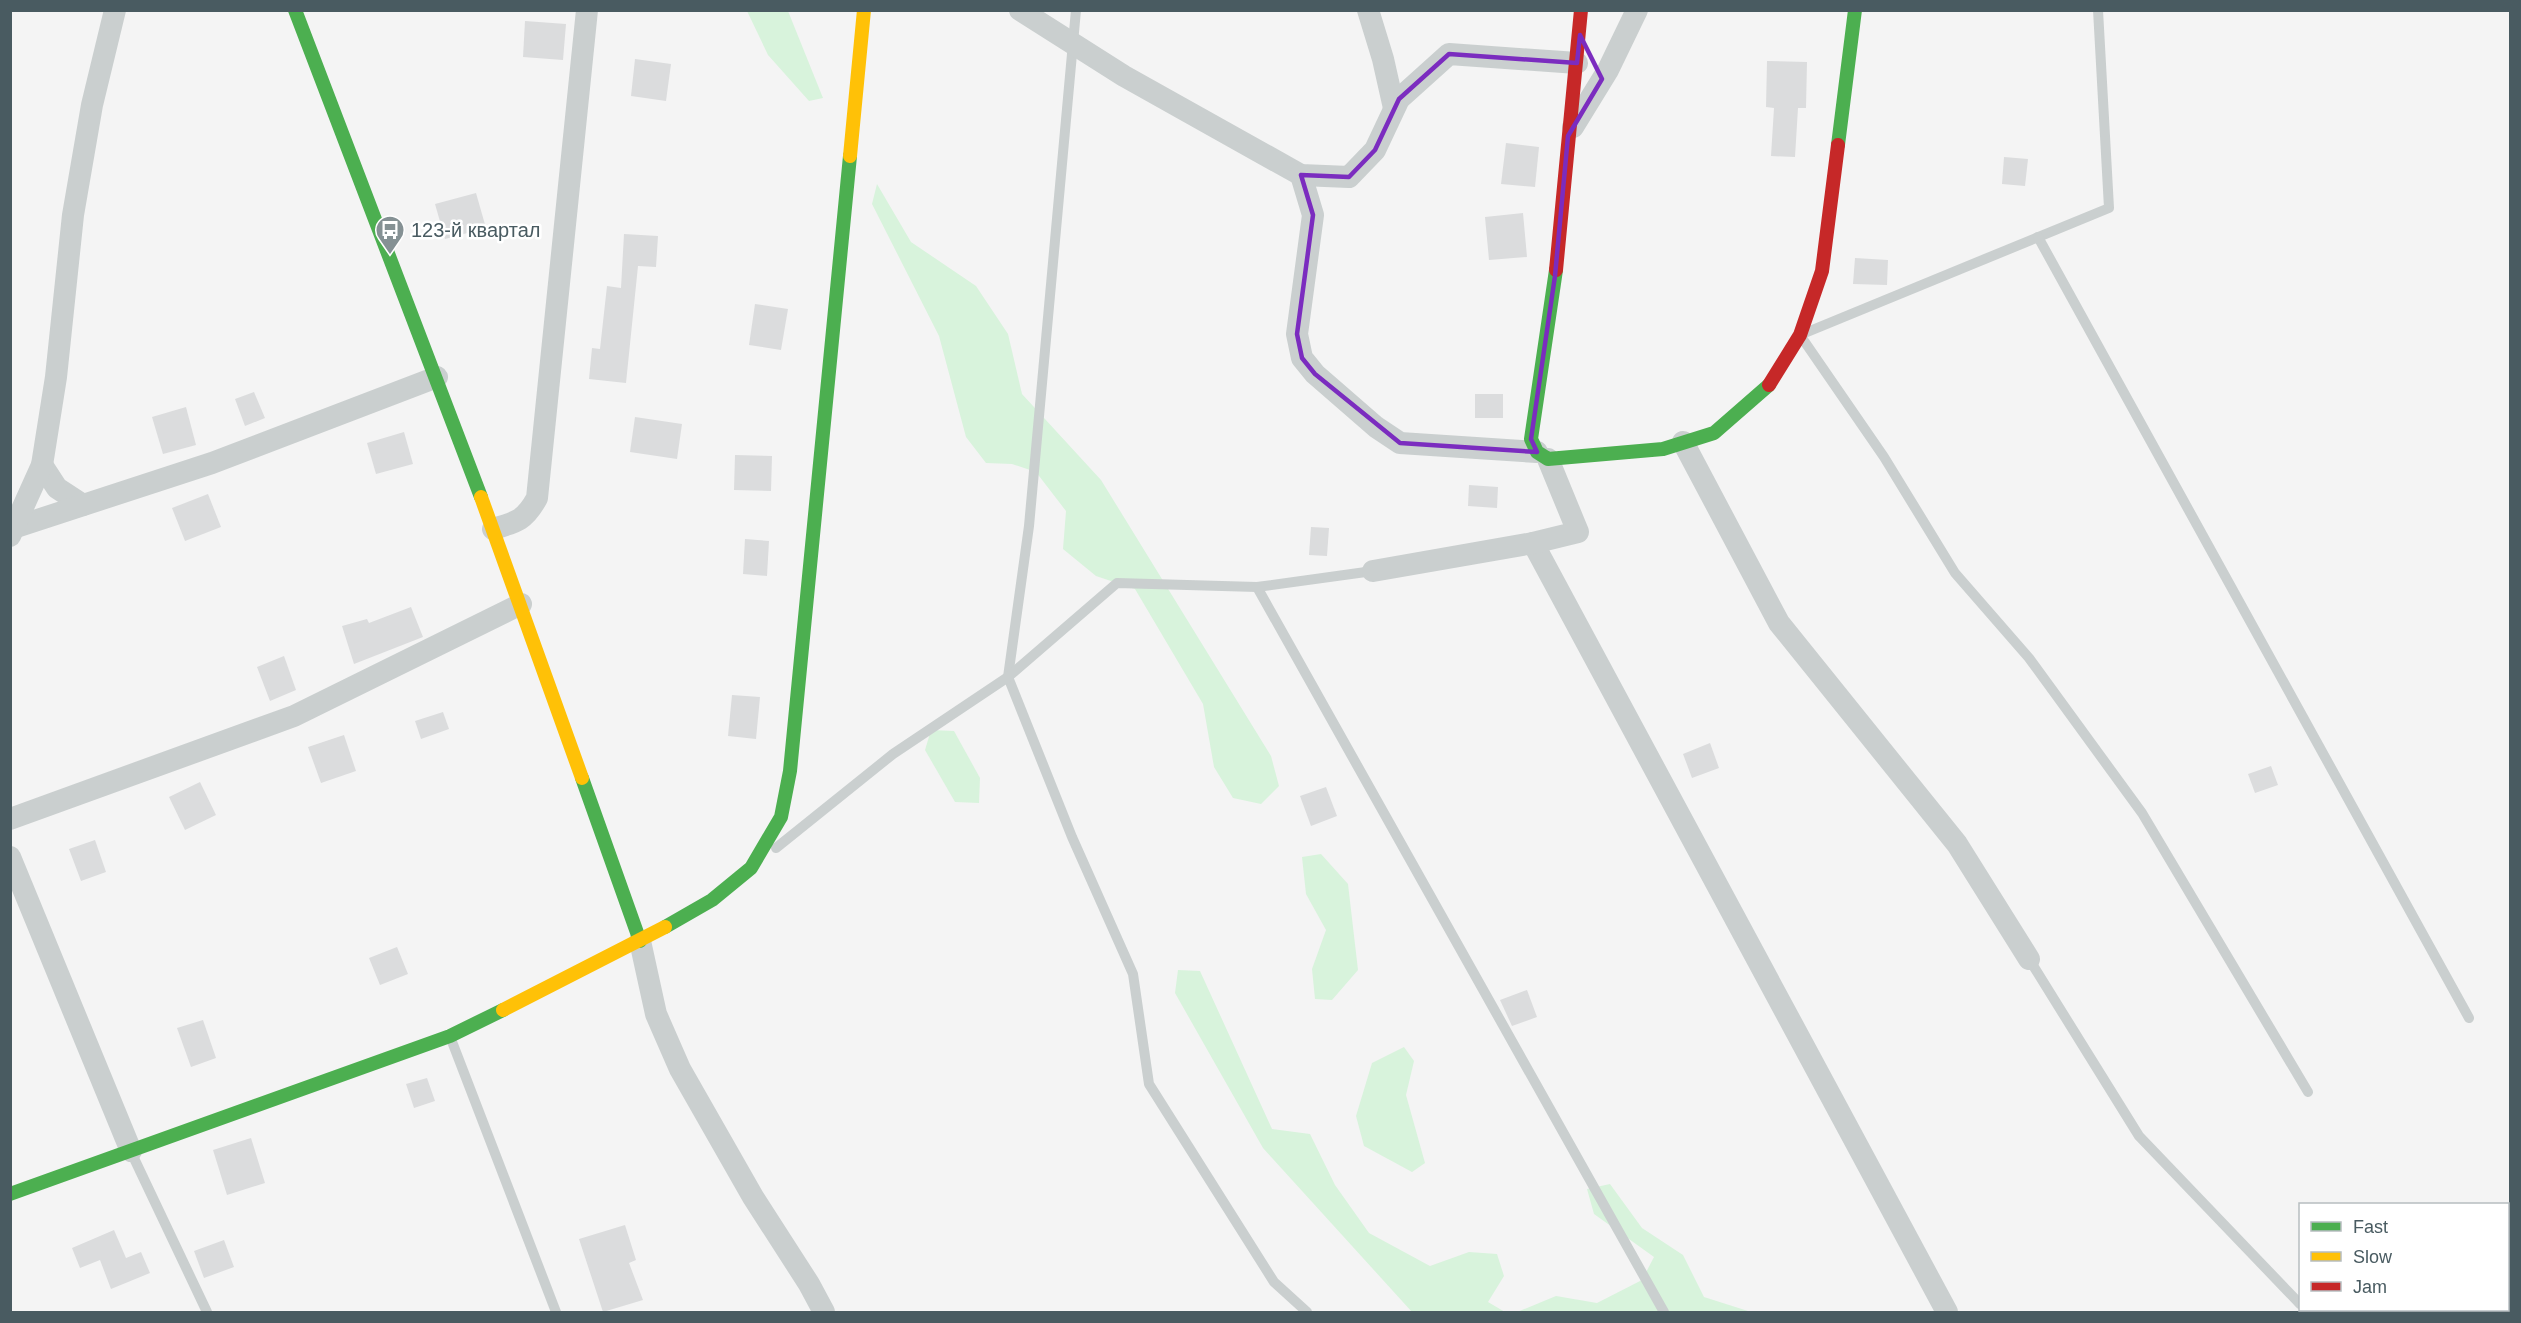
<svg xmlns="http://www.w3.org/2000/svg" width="2521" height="1323" font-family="Arial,sans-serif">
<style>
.green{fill:#d8f3dc}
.building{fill:#dbdcdd}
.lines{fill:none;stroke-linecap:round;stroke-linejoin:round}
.lane{stroke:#cacfcf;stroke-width:10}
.street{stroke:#cacfcf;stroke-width:22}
.fast{stroke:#4caf50;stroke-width:14}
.slow{stroke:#ffc107;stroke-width:14}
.jam{stroke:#c62828;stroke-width:14}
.marked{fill:none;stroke:#7b2cbf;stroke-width:4.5;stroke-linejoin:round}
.labels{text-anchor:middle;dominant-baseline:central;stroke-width:5;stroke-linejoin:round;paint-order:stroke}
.poi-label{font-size:20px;fill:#495b61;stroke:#fff;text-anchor:start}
</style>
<rect width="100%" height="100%" fill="#f4f4f4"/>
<!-- green -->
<g class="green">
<polygon points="747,11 788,11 823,98 809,101 768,55"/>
<polygon points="877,184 911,242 976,286 1008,334 1022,394 1101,480 1271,756 1279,786 1261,804 1233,798 1214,767 1203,704 1135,589 1096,576 1063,549 1066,511 1036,472 1012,464 986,463 966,437 939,336 872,204"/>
<polygon points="931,730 954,731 980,778 979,803 955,802 925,750"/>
<polygon points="1321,854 1348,884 1358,970 1332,1000 1315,999 1312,969 1326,930 1306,894 1302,857"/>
<polygon points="1178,970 1200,971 1272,1129 1310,1134 1335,1185 1369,1233 1430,1266 1469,1252 1497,1254 1504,1276 1488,1302 1505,1312 1412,1312 1263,1148 1175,993"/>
<polygon points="1404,1047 1414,1061 1406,1095 1425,1163 1412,1172 1364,1146 1356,1116 1372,1063"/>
<polygon points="1610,1184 1642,1228 1683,1255 1704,1297 1748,1311 1769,1312 1517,1312 1556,1296 1597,1303 1642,1280 1654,1257 1594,1214 1587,1189"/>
</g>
<!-- building -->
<g class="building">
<polygon points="525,21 566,24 563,60 523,57"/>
<polygon points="635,59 671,64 666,101 631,96"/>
<polygon points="1767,61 1807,62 1806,108 1798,108 1795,157 1771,156 1774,108 1766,107"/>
<polygon points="1506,143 1539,147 1535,187 1501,184"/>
<polygon points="2004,157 2028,159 2025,186 2002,184"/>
<polygon points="476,193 486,228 445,239 435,204"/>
<polygon points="1523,213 1527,257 1489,260 1485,217"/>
<polygon points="624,234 658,236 656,267 638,266 626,383 589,379 592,348 600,349 607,286 621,288"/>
<polygon points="1855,258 1888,260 1887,285 1853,284"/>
<polygon points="755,304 788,309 781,350 749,345"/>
<polygon points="254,392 265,418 245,426 235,399"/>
<rect x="1475" y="394" width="28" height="24"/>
<polygon points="186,407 196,445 163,454 152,417"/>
<polygon points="635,417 682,424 677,459 630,452"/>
<polygon points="404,432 413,464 376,474 367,443"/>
<polygon points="735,455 772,456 771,491 734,490"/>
<polygon points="1469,485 1498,487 1497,508 1468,506"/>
<polygon points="208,494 221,527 185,541 172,508"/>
<polygon points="1311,527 1329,528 1327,556 1309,555"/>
<polygon points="745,539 769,541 767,576 743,574"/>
<polygon points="411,607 423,637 354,664 342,626 367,619 369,623"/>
<polygon points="284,656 296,690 270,701 257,667"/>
<polygon points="732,695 760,697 756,739 728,736"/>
<polygon points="443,712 449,729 421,739 415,721"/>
<polygon points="344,735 356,771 321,783 308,747"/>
<polygon points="1710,743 1719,768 1692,778 1683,754"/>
<polygon points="2271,766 2278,785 2255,793 2248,774"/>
<polygon points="200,782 216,815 185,830 169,797"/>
<polygon points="1326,787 1337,816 1311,826 1300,796"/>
<polygon points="95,840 106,872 81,881 69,849"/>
<polygon points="397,947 408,974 380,985 369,958"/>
<polygon points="1527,990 1537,1017 1512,1026 1500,1000"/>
<polygon points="203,1020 216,1058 191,1067 177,1028"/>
<polygon points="427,1078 435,1101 414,1108 406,1084"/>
<polygon points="251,1138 265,1183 227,1195 213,1150"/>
<polygon points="625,1225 636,1260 629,1263 643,1300 603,1312 579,1239"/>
<polygon points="114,1230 126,1258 141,1252 150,1273 111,1289 100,1260 80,1268 72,1248"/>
<polygon points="224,1240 234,1267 204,1278 194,1251"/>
</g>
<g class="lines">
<!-- lane -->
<g class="lane">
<polyline points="1076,10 1029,526 1008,677 1072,837 1133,974 1149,1084 1274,1282 1307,1312"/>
<polyline points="2098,10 2109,208 1800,335 1884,457 1955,573 2029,658 2142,813 2308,1092"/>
<polyline points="2038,237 2469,1018"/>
<polyline points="1257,587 1664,1312"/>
<polyline points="776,848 893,754 1008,677 1117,583 1257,587 1373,571"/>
<polyline points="2029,959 2139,1136 2300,1304"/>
<polyline points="451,1039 556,1312"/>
<polyline points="132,1154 207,1312"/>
<polyline points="2306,1310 2309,1312"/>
</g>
<!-- street -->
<g class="street">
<polyline points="1020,10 1124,76 1301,175 1349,177 1375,150 1399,99 1449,54 1577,63"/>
<polyline points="1368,10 1383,59 1394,108"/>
<polyline points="1573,127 1608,70 1637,10"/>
<polyline points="1301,175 1313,215 1297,334 1302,358 1315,374 1376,427 1400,443 1537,452"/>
<polyline points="1683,442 1779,623 1957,844 2029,959"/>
<polyline points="42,465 57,488 83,505"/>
<polyline points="16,527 212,463 437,377"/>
<path d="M493,529C517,522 525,520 537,498L587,10"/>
<polyline points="10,536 42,465 56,377 73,215 92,105 115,10"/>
<polyline points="1533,543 1947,1312"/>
<polyline points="1373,571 1533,543 1578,532 1548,459"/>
<polyline points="10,819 294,716 521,604"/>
<polyline points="10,857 131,1151"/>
<polyline points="640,941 656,1014 680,1069 753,1197 809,1284 824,1312"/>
</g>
<!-- fast -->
<g class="fast">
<polyline points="295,10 481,497"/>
<polyline points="1838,145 1855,10"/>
<polyline points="1556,270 1531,439 1537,452 1548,459 1663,449 1714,433 1769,385"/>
<polyline points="582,778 640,941"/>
<polyline points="665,927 712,900 751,868 781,817 790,771 850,156"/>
<polyline points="10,1194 450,1036 503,1010"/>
</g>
<!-- slow -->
<g class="slow">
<polyline points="850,156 864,10"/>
<polyline points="481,497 582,778"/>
<polyline points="503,1010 665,927"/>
</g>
<!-- jam -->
<g class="jam">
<polyline points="1556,270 1581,10"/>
<polyline points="1769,385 1800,335 1822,271 1838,145"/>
</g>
</g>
<!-- marked area -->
<path class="marked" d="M1580,35L1602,79L1568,136L1555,276L1531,439L1537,452L1400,443L1315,374L1302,358L1297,334L1313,215L1301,175L1349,177L1375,150L1399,99L1449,54L1577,63Z"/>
<!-- icons -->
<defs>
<g id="bus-pin" transform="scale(1.5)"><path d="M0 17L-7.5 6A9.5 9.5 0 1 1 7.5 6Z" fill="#859194" stroke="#fff"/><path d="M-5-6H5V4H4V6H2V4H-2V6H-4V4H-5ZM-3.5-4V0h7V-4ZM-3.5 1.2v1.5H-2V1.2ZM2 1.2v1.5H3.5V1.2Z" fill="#fff"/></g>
</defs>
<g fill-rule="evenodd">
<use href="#bus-pin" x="390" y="230"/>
</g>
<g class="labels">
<!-- poi labels -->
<g class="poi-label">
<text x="411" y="230">123-й квартал</text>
</g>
</g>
<!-- border -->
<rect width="2521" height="1323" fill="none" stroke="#495b61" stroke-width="24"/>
<!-- legend -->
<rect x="2299" y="1203" width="210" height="108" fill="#ffffff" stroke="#b6bdc0" stroke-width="1.5"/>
<rect x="2311" y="1222" width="30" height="9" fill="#4caf50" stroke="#b6bdc0" stroke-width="1.5"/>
<text x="2353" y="1233" font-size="18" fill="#495b61">Fast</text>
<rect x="2311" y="1252" width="30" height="9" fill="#ffc107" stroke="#b6bdc0" stroke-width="1.5"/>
<text x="2353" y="1263" font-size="18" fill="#495b61">Slow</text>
<rect x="2311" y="1282" width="30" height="9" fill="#c62828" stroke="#b6bdc0" stroke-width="1.5"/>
<text x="2353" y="1293" font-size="18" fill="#495b61">Jam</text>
</svg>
